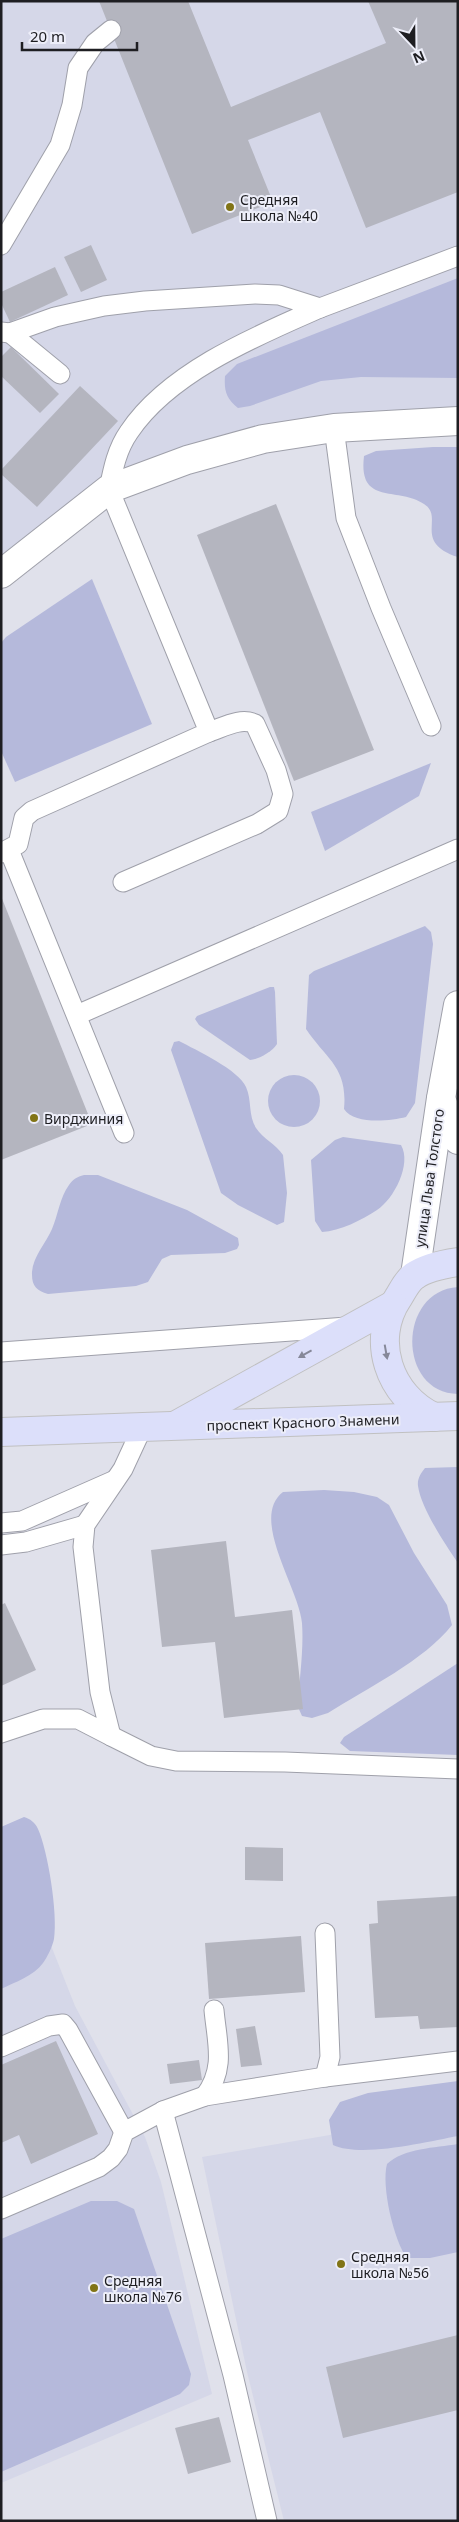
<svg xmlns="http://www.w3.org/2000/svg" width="459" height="2522" font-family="'Noto Sans',sans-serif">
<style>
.built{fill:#d5d7e8}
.green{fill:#b5b9db}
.building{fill:#b4b5bf}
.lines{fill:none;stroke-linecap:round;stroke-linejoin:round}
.service-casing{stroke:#9fa0aa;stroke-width:21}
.minor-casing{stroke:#9fa0aa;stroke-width:30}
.secondary-casing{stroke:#9fa0aa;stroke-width:30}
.primary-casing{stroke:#c0c0c1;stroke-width:30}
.service{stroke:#fff;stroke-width:19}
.minor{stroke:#fff;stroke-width:28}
.secondary{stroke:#fff;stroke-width:28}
.primary{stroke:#dcdffa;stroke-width:28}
.oneway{fill:#868899}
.poi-dot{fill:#817416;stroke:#edeef9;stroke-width:2}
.labels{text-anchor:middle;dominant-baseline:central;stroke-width:4;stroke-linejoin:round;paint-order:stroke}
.poi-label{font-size:14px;fill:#1e1e22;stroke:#edeef9;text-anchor:start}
.street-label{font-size:14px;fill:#1e1e22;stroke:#edeef9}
</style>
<rect width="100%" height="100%" fill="#e0e1eb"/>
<!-- built -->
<g class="built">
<polygon points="1,1 458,1 458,414 336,420 112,499 1,580"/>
<polygon points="29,1890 75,2006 145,2137 161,2182 212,2394 1,2483 1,1899"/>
<polygon points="458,2113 458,2521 284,2521 247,2372 202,2157"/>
</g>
<!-- green -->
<g class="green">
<path d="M458,278V378L361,377L321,381L250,406L238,408C226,398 224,391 225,376L237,364Z"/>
<path d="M433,447H458V557C412,542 445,517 424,504C397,486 358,506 364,456L376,451Z"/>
<polygon points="92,579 152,724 15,782 1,751 1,643 6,637"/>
<polygon points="431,763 419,796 325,851 311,812"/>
<path d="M425,926L431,932L433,944L415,1103L406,1117C390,1121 354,1125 344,1109C348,1067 326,1059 306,1029L309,975L314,971Z"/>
<path d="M270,987H274L275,992L277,1044C272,1052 259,1059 250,1060L199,1025L195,1019L197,1016Z"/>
<path d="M179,1041C196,1050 239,1070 246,1087C252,1100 248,1115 256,1128C263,1139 276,1144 283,1155L287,1193L284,1222L277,1225L238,1205L221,1193L171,1050L174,1042Z"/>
<circle cx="294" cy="1101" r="26"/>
<path d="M343,1137L401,1145C412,1164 394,1199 377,1210C362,1220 340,1231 322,1232L315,1221L311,1160L335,1140Z"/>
<path d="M84,1175H98L187,1210L238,1238L239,1245L237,1249L225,1253L171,1255L162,1259L148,1282L136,1286L48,1294C37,1291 32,1286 32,1275C31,1259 46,1243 52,1229C58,1215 60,1197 69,1185C73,1179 77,1177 84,1175Z"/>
<path d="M458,1287V1394C397,1393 397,1291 458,1287Z"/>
<path d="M458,1467V1563C445,1544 421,1508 418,1486C417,1479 421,1473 425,1468Z"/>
<path d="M324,1490L354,1492L377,1497L389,1505L414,1553L447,1605L452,1625C425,1660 366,1689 328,1713L312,1718L302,1716L298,1707C299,1680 304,1651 302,1623C299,1588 249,1518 283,1492Z"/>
<polygon points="458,1663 458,1755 350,1751 340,1743 344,1737"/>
<path d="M24,1817C30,1819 35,1822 38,1829C48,1851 58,1914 54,1939C53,1945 47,1958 43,1963C34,1976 15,1982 1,1989V1827Z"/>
<path d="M458,2081V2136C426,2142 361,2158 333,2145L329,2120L340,2102L368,2093Z"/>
<path d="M458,2144V2252L430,2258H407C394,2241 381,2186 387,2164C404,2148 435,2148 458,2144Z"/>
<polygon points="91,2201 117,2201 134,2209 191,2374 189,2385 180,2394 1,2472 1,2239"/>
</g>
<!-- building -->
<g class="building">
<polygon points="99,1 188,1 231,107 386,43 368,1 458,1 458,192 366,228 320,112 248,140 273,202 192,234"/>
<polygon points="91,245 107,280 81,292 64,257"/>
<polygon points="55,267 68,295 10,322 1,303 1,292"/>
<polygon points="11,347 59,394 40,413 1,376 1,357"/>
<polygon points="80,386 118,421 37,507 1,474 1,470"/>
<polygon points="276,504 374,750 294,781 197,535"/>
<polygon points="1,896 92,1124 1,1160"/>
<polygon points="226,1541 235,1617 292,1610 303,1709 224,1718 215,1642 162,1647 151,1550"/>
<polygon points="5,1603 36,1670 1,1686 1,1605"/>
<polygon points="245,1847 283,1848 283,1881 245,1880"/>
<polygon points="458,1896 458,2027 420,2029 418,2016 375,2018 369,1924 378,1923 377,1901"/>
<polygon points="301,1936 305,1992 209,1999 205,1943"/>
<polygon points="255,2026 262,2065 241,2067 236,2029"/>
<polygon points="56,2041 98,2134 31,2164 19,2135 1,2143 1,2065"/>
<polygon points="199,2060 202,2080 170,2084 167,2064"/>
<polygon points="458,2335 458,2410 343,2438 326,2367"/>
<polygon points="219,2417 231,2462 188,2474 175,2428"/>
</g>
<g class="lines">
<!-- service casing -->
<g class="service-casing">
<g id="service">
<polyline points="1,245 60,145 72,105 78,68 95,43 111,30"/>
<polyline points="320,308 458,256"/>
<path d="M1,332L10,333L55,317L104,306L145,301L255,294L279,295L320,308C256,336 169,372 129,432C117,449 113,469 109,489L209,732L32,811L24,818L18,844L1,853"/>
<polyline points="10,333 60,374"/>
<polyline points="334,428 346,518 381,608 431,726"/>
<polyline points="9,850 124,1133"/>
<path d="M123,882L257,824L278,811L283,794L276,770L255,724C241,717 224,727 209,732"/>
<polyline points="77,1015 458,849"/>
<polyline points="1,1352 347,1327"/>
<polyline points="1,1523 22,1521 115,1480"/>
<polyline points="1,1545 26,1542 85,1525"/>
<polyline points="1,1733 43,1719 78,1719 111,1736 100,1692 83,1547 85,1525 123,1469 142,1428"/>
<polyline points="111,1736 151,1756 176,1761 285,1762 458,1769"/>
<polyline points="1,2047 49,2026 63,2024 68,2030 124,2132"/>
<polyline points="325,2077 330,2057 325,1933"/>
<path d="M205,2096C226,2068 217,2043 214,2010"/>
<polyline points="163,2111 233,2375 267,2521"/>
<polyline points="1,2209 99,2167 111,2158 118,2149 124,2132 163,2111 205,2096 325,2077 458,2061"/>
</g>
</g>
<!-- minor casing -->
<g class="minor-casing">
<polyline id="minor" points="1,574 109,489 187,460 263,439 334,428 458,421"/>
</g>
<!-- secondary casing -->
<g class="secondary-casing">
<g id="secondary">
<polyline points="441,1099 458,1140"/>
<polyline points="415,1275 441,1098 458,1005"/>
</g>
</g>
<!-- primary casing -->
<g class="primary-casing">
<g id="primary">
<path d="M434,1417C389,1396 370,1340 398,1298C403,1290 407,1281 414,1276C425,1268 444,1264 458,1262"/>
<polyline points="178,1424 393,1305"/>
<polyline points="1,1432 458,1416"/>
</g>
</g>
<!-- service -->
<use href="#service" class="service"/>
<!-- minor -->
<use href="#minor" class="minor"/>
<!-- secondary -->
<use href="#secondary" class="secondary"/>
<!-- primary -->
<use href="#primary" class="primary"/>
</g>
<!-- one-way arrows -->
<defs><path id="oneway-solid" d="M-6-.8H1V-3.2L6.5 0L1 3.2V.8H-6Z" transform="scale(1.25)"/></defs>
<g class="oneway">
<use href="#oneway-solid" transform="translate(386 1352) rotate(80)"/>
<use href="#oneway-solid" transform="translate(305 1354) rotate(151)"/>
</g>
<!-- markers -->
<g class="poi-dot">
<circle cx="230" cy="207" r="5"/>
<circle cx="34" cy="1118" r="5"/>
<circle cx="341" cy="2264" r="5"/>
<circle cx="94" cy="2288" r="5"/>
</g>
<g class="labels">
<!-- poi labels -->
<g class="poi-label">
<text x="240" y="199">Средняя<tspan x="240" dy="16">школа №40</tspan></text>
<text x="44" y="1118">Вирджиния</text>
<text x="351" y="2256">Средняя<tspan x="351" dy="16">школа №56</tspan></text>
<text x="104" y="2280">Средняя<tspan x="104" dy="16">школа №76</tspan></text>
</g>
<!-- street labels -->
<g class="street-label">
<text transform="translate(429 1178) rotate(-82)">улица Льва Толстого</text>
<text transform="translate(303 1422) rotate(-2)">проспект Красного Знамени</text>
</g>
</g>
<!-- border -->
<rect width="459" height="2522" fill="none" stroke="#1e1e22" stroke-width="5"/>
<!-- north arrow -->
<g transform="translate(414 45) rotate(158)" stroke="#edeef9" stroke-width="4" paint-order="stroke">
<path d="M0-4L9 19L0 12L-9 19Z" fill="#1e1e22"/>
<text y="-8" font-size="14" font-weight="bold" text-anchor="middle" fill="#1e1e22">N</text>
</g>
<!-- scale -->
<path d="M22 42v8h115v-8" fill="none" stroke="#1e1e22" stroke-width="2.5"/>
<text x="30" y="42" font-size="15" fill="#1e1e22" stroke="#edeef9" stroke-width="4" paint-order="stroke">20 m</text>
</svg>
